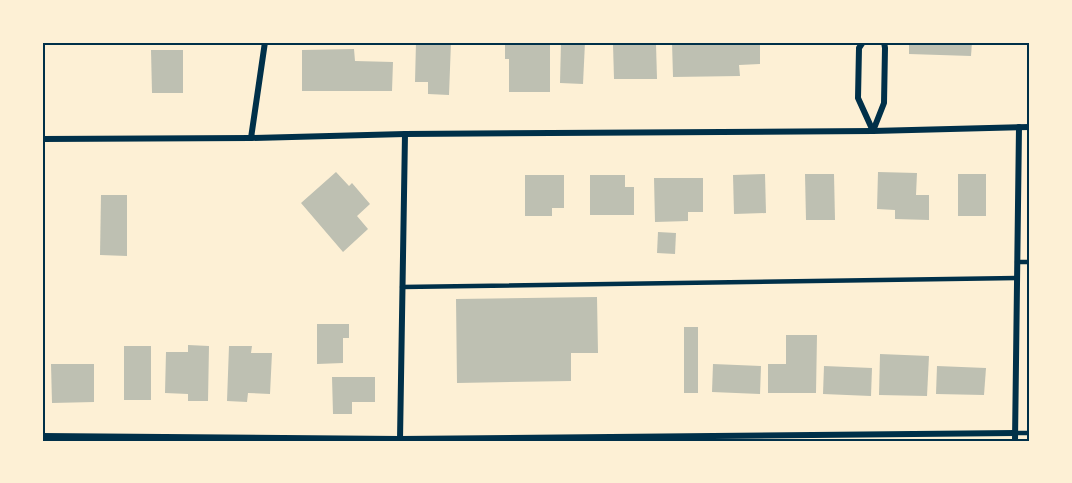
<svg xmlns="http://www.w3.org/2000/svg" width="1072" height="483" font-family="Barlow,sans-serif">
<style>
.building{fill:#bec0b2}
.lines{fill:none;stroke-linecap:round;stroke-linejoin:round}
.service{stroke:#003049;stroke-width:4.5}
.minor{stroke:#003049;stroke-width:6}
.neatline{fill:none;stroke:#003049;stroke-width:2}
</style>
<rect width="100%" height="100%" fill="#fdf0d5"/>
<!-- building -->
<g class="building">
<polygon points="416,42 451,42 449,95 428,94 428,82 415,82"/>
<polygon points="505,42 550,42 550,92 509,92 509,59 505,59"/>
<polygon points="561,42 585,42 583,84 560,83"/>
<polygon points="672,42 760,42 760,64 739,65 740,76 673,77"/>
<polygon points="909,42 972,42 971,56 909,54"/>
<polygon points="613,44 656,44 657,79 614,79"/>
<polygon points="354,49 355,61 393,62 392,91 302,91 302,50"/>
<polygon points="151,50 183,50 183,93 152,93"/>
<polygon points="336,172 349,186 352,183 370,204 357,216 368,229 343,252 301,203"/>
<polygon points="878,172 917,173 916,195 929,195 929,220 895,219 895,210 877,209"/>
<polygon points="765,174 766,213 734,214 733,175"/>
<polygon points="805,174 834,174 835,220 806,220"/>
<rect x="958" y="174" width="28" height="42"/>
<polygon points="525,175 564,175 564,208 552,208 552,216 525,216"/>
<polygon points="590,175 625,175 625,187 634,187 634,215 590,215"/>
<polygon points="654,178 703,178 703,212 688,212 688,221 655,222"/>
<polygon points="101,195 127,195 127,256 100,255"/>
<polygon points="658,232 676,233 675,254 657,253"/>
<polygon points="597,297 598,353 571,353 571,381 457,383 456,299"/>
<polygon points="317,324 349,324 349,338 343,338 343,363 317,364"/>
<rect x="684" y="327" width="14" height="66"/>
<polygon points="786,335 817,335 816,393 768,393 768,364 786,364"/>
<polygon points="188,345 209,346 208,401 188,401 188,394 165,393 166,352 188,352"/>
<rect x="124" y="346" width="27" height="54"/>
<polygon points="229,346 252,346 251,353 272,353 270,394 248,393 247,402 227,401"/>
<polygon points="880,354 929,356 927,396 879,395"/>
<polygon points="51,364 94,364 94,402 52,403"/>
<polygon points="713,364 761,366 760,394 712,392"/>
<polygon points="824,366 872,368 871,396 823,394"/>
<polygon points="937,366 986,368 984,395 936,394"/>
<polygon points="332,377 375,377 375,402 352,402 352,414 333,414"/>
</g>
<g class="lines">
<!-- service -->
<g class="service">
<polyline points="1017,262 1030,262"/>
<polyline points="402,287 1017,278"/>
<polyline points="1015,433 1030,433"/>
</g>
<!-- minor -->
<g class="minor">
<polyline points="863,42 859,48 858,98 873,131"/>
<polyline points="873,131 884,103 885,48 884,42"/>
<polyline points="251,138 265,42"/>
<polyline points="42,139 251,138 405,134 873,131 1030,127"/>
<polyline points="42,436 400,439 1015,433"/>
<polyline points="400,440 405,134"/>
<polyline points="1015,441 1019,127"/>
</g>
</g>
<!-- border -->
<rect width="1072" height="483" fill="none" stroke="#fdf0d5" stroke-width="87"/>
<rect x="44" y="44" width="984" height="396" class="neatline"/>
</svg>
